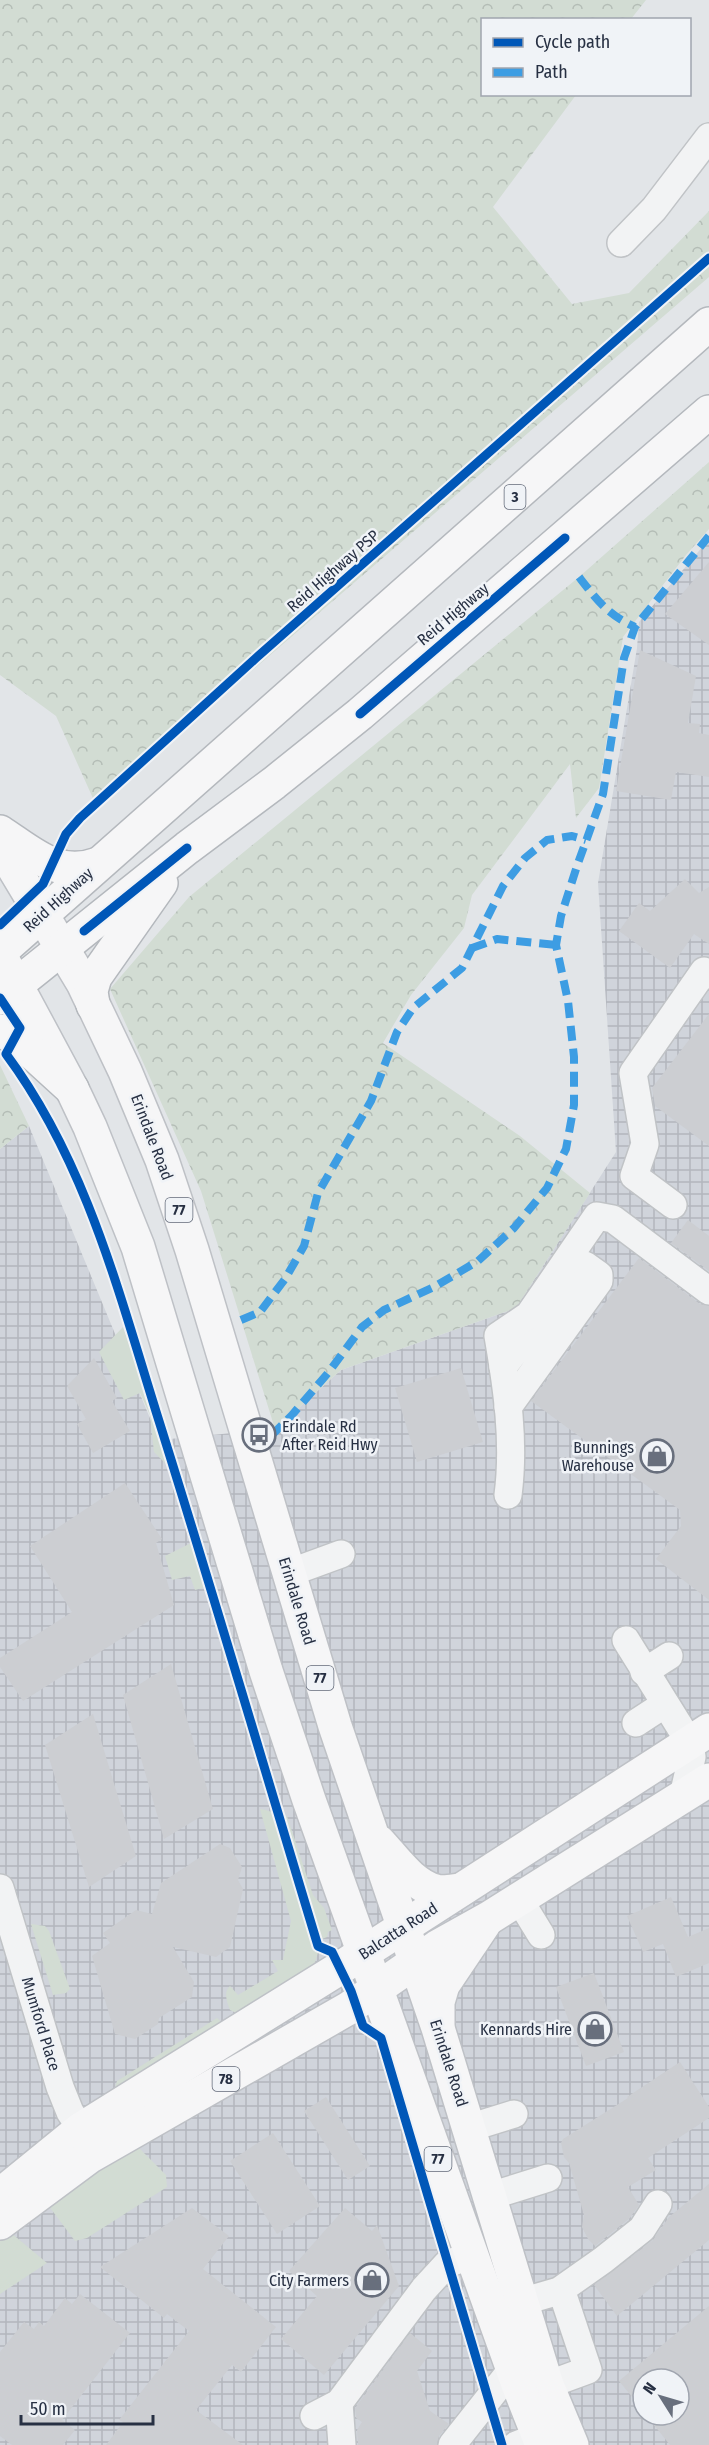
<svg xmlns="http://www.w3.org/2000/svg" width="709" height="2445" font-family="'Fira Sans Condensed',sans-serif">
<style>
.industrial{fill:url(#industrial-grid);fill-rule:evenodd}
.green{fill:#d2dcd3}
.forest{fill:url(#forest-crowns)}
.building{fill:#ccced2}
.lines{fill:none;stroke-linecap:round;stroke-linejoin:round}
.minor-casing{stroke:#c0c3c6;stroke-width:30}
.major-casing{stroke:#bec1c6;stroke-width:36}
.highway-casing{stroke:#b4b8bd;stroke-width:36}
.minor{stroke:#f2f3f4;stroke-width:27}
.major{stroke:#f6f6f7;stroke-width:33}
.highway{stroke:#f6f6f7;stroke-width:33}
.quiet{stroke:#3d9de3;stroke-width:8;stroke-dasharray:15 8;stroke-linecap:butt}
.cycleway-casing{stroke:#f0f3f7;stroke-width:13}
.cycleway{stroke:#0057b8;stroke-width:9}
.labels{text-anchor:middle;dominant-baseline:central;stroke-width:5;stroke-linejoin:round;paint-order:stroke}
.shield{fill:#f0f3f7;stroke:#636a79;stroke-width:1.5}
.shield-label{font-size:15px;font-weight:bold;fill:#273043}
.street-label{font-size:16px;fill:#273043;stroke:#f0f3f7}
.poi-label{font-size:16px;fill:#273043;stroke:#f0f3f7;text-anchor:end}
</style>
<defs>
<pattern id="industrial-grid" width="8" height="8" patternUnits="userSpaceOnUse" patternTransform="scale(1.5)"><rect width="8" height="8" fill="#d0d4db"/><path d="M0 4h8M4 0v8" fill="none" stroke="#b3b6bd"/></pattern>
<pattern id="forest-crowns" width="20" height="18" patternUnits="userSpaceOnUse" patternTransform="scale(1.5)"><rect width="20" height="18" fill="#d2dcd3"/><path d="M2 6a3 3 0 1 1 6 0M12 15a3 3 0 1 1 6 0" fill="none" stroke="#b4bdb6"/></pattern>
</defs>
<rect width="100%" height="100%" fill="#e2e5e8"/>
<!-- industrial -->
<path class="industrial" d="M709,539V2445H0V1149L29,1126L159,1440L275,1429L341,1370L516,1308L616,1152L598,883L637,648L639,622ZM643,2379H679V2415H643Z"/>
<!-- green -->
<g class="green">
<polygon points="123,1327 171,1463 167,1465 154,1452 150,1415 140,1393 124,1400 99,1352"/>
<polygon points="193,1542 206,1587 195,1590 190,1576 172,1580 165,1556"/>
<path d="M260,1809C270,1810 277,1815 287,1816L313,1895L324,1908L332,1930L328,1932L327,1937L322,1939L313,1969L238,2014L230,2010C227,2002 223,1992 230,1986L238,1995L278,1971L272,1960H283L291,1921Z"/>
<polygon points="31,1924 45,1926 49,1931 70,1989 66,1993 53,1995"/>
<polygon points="217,2018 224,2024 113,2093 117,2081"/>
<polygon points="136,2145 166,2175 167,2187 87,2238 75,2241 45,2201"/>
<polygon points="0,2231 10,2232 47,2263 0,2294"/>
</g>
<!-- forest -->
<g class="forest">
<polygon points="0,0 646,0 631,19 482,20 482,94 576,95 493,207 572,304 629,293 709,211 709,277 96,805 56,716 0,675"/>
<polygon points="709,462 709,529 686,555 623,637 599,788 576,818 570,764 472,895 464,928 411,995 383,1043 520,1136 590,1193 516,1308 341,1370 275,1429 201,1191 110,989 189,897 579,577"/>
<polygon points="0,1065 29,1126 0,1149"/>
</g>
<!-- building -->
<g class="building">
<polygon points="709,562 709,645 665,614"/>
<polygon points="640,650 696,676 688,723 700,724 699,733 709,735 709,777 676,772 671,800 616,791"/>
<polygon points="685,879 699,893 709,887 709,944 694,934 670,968 619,931 639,903 650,911"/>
<polygon points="709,1014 709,1146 655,1106 652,1088"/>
<polygon points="688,1220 709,1236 709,1271 671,1243"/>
<polygon points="639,1258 700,1304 709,1306 709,1600 656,1559 681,1526 680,1510 531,1401"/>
<polygon points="94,1358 117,1398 112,1401 130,1431 93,1453 77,1424 86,1419 67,1386"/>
<polygon points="461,1368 483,1442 417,1462 395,1388"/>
<polygon points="125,1483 162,1539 156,1543 174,1605 23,1701 0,1667 0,1658 72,1612 30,1546"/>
<polygon points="171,1664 213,1809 164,1839 123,1695"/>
<polygon points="93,1714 136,1856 89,1887 45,1745"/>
<polygon points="220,1844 230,1848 242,1867 238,1880 243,1889 230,1947 216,1957 173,1947 194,1982 192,1997 159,2018 158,2024 135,2039 115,2034 92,1956 110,1943 103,1933 136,1910 152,1914 161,1883"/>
<polygon points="671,1897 688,1937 709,1928 709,1963 676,1977 663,1944 643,1952 627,1916"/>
<polygon points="594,1973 624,2052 586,2066 556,1987"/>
<polygon points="680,2062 709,2107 709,2118 648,2158 656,2170 628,2187 639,2205 630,2218 595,2246 588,2239 582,2227 584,2215 569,2163 564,2157 561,2143 563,2139 628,2098 627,2097"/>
<polygon points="326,2097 370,2166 348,2180 304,2111"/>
<polygon points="273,2133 320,2206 277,2234 230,2161"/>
<polygon points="709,2184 709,2240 617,2316 594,2285 652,2241 669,2217"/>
<polygon points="192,2208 229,2236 203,2269 276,2327 241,2372 232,2365 196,2410 243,2445 106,2445 123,2422 119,2420 189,2331 167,2314 164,2318 100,2267"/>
<polygon points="345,2208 372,2231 377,2225 399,2286 324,2375 281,2339 317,2296 289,2271"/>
<polygon points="80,2294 130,2333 62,2420 75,2430 63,2445 12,2445 0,2436 0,2352 24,2322 34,2329 39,2322 44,2326 65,2298 72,2304"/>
<polygon points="709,2306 709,2445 670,2445 646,2415 679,2415 679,2379 643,2379 643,2410 619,2381"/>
<polygon points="410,2333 432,2351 417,2371 430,2411 449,2424 439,2436 437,2445 358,2445 357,2430 362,2422 356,2418 355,2408"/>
</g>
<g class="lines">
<!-- minor casing -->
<g class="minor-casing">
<g id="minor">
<polyline points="621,243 654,209 709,137"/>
<polyline points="673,1205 634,1176 645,1144 633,1073 704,971 709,975"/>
<polyline points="503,1367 581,1265 585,1265 599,1275 599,1281 508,1407"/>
<path d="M508,1495C515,1442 507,1388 498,1336L529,1315L597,1216L613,1219L709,1291"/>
<polyline points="289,1573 341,1554"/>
<polyline points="626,1640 690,1743 692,1757 683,1796"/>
<polyline points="644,1672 669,1656"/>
<polyline points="636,1723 665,1704"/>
<polyline points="0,1888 60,2087 70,2112 92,2145"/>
<polyline points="519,1899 541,1935"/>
<polyline points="469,2128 514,2114"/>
<polyline points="485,2186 493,2191 500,2193 548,2178"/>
<polyline points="521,2302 559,2291 603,2260 642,2229 658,2204"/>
<polyline points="547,2385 588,2370 565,2301 559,2291"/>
<polyline points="339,2403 342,2445"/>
<polyline points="314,2416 339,2403 424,2289 447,2264 472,2255"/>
<polyline points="452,2445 513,2368 518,2352"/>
<polyline points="516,2445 539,2436"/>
</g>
</g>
<!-- major casing -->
<g class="major-casing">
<g id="major">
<polyline points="0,845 83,983 125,1071 162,1160 192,1250 335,1726 438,2028 547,2385 572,2445"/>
<polyline points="0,955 72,1089 90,1127 138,1247 266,1671 309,1800 519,2387 542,2445"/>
<path d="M379,1842C395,1859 412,1885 436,1891C443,1893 452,1891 460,1890"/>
<polyline points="438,2024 438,2002 443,1985 484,1924"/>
<polyline points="0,2195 81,2129 340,1968 709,1730"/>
<polyline points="0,2223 89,2157 349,2008 437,1947 489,1918 709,1780"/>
</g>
</g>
<!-- highway casing -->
<g class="highway-casing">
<g id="highway">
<path d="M0,832C32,853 58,879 98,864"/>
<polyline points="0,952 709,324"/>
<polyline points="0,998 187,848 274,783 360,714 709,412"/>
<polyline points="93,1005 91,991 95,977 161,883"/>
<polyline points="0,1031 15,1037 72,1089"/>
</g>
</g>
<!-- minor -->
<use href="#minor" class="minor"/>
<!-- major -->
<use href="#major" class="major"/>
<!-- highway -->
<use href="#highway" class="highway"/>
<!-- quiet -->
<g class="quiet">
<path d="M579,577C597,600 608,615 635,627"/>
<polyline points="472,948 497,939 556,945"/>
<polyline points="241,1320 260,1312 285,1279 304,1246 318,1193 371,1101 397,1032 413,1008 462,968 503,886 525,858 547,840 572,836 586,840"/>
<polyline points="250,1445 273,1434 292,1415 328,1373 362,1327 384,1310 434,1287 478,1261 514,1228 547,1188 566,1149 574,1105 574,1057 568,1001 556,945 561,916 577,866 603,794 624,658 635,627 709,536"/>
</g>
<!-- cycleway casing -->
<g class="cycleway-casing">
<g id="cycleway">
<polyline points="360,714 565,538"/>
<polyline points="0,925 43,884 66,834 80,818 256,658 709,258"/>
<polyline points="84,931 187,848"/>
<path d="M0,998L20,1028L6,1054C87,1163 119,1294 159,1421C214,1596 265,1771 318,1946L332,1952L351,1991L363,2026L381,2038L502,2445"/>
</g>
</g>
<!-- cycleway -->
<use href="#cycleway" class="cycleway"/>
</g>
<!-- icons -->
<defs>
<g id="bus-ring" transform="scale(1.725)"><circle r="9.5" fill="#f0f3f7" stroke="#686f7d" stroke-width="1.5"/><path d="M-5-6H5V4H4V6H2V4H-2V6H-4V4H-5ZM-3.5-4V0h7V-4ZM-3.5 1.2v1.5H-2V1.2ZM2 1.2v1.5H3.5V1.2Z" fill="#686f7d"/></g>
<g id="shop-ring" transform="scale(1.725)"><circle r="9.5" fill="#f0f3f7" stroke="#686f7d" stroke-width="1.5"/><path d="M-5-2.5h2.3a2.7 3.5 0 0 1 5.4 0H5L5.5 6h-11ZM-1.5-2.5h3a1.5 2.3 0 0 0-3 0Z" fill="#686f7d"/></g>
</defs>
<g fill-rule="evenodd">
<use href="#bus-ring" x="259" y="1435"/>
<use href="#shop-ring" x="657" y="1456"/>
<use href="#shop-ring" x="595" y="2029"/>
<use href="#shop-ring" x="372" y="2280"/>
</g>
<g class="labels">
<!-- shield labels -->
<g class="shield">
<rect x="504.5" y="485" width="21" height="24" rx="4.5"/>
<rect x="165.5" y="1198" width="27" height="24" rx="4.5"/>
<rect x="306.5" y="1666" width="27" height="24" rx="4.5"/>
<rect x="212.5" y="2067" width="27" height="24" rx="4.5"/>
<rect x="424.5" y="2147" width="27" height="24" rx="4.5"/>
</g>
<g class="shield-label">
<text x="515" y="497">3</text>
<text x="179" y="1210">77</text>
<text x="320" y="1678">77</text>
<text x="226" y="2079">78</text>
<text x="438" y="2159">77</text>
</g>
<!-- street labels -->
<g class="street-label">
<text transform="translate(333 571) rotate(-41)">Reid Highway PSP</text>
<text transform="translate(453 614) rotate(-40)">Reid Highway</text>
<text transform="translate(58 900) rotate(-42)">Reid Highway</text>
<text transform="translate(152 1137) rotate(69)">Erindale Road</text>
<text transform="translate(297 1601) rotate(73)">Erindale Road</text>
<text transform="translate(398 1931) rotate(-33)">Balcatta Road</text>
<text transform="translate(41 2024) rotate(73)">Mumford Place</text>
<text transform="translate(449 2063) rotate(72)">Erindale Road</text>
</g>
<!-- poi labels -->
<g class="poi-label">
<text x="282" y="1426" text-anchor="start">Erindale Rd<tspan x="282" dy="18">After Reid Hwy</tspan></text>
<text x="634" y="1447">Bunnings<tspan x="634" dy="18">Warehouse</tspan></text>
<text x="572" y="2029">Kennards Hire</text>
<text x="349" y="2280">City Farmers</text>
</g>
</g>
<!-- legend -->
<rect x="481" y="18" width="210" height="78" fill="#f0f3f7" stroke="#a0a5af" stroke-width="1.5"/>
<rect x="493" y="38" width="30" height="9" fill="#0057b8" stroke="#a0a5af" stroke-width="1.5"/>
<text x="535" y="48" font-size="18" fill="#273043">Cycle path</text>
<rect x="493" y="68" width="30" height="9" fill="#3d9de3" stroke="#a0a5af" stroke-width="1.5"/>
<text x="535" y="78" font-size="18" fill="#273043">Path</text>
<!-- north arrow -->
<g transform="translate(661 2397) rotate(307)"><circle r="28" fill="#f0f3f7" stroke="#a0a5af" stroke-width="1.5"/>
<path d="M0-4.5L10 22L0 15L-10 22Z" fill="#686f7d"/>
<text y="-9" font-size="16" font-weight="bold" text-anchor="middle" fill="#273043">N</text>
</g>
<!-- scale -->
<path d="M21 2415v9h132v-9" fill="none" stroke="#273043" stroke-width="3"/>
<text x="30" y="2415" font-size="18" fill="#273043" stroke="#f0f3f7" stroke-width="4.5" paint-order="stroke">50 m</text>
</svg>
